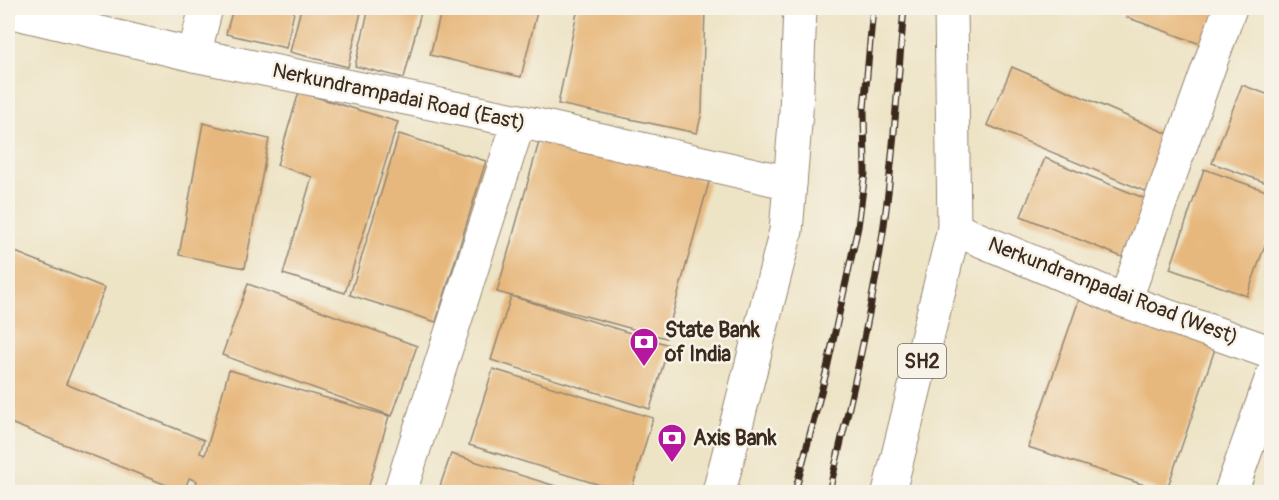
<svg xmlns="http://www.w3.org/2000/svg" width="1279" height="500" font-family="Pangolin,sans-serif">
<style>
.building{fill:#e7b87d}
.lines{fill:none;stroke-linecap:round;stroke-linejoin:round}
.minor-casing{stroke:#948672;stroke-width:35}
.tertiary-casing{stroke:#948672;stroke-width:35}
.primary-casing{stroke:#948672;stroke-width:35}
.minor{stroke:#fff;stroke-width:33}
.tertiary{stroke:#fff;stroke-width:33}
.primary{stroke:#fff;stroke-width:33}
.rail-casing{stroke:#3b2a1e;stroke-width:7}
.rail{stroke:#f7f3e8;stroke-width:4.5;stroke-dasharray:14;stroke-linecap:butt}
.labels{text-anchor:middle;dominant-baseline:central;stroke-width:5;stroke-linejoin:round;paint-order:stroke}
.shield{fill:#f7f3e8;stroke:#73665b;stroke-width:1.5}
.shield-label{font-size:20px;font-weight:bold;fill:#3b2a1e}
.street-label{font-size:21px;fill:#3b2a1e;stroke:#f7f3e8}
.poi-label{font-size:21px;font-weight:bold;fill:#3b2a1e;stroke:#f7f3e8;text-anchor:start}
</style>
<rect width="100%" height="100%" fill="#f7f3e8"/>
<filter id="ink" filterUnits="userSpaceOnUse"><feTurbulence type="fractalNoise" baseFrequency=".0167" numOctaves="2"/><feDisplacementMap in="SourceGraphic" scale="12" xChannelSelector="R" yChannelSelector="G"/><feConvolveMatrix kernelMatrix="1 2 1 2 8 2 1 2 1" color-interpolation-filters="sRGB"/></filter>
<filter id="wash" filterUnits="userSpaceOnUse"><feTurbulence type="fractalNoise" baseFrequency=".008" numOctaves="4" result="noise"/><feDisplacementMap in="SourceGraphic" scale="24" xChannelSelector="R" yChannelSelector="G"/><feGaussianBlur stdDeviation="1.35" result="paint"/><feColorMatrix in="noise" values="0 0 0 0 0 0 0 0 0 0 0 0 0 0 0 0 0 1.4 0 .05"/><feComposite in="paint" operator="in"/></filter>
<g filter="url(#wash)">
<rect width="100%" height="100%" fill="#ede3c5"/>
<g id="blocks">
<!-- building -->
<g class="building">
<polygon points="233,8 295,8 286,48 226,34"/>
<polygon points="301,8 362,8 348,67 290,52"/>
<polygon points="369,8 422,8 404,78 355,66"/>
<polygon points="442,8 538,8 521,77 430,55"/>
<polygon points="578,8 705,8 702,112 697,133 558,104"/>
<polygon points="1129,8 1217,8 1203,45 1126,17"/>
<polygon points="1012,67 1171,135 1147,192 987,125"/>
<polygon points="1242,85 1272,96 1272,185 1212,163"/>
<polygon points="299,92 398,122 345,293 283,274 312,177 277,165"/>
<polygon points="203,123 269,139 245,268 179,255"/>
<polygon points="399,134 486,161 436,322 350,295"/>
<polygon points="541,135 709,182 666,338 497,292"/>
<polygon points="1045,158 1151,201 1127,259 1021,216"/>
<polygon points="1204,169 1272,193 1272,225 1247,296 1170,269"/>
<polygon points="8,249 105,288 66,384 204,440 200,453 205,455 229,370 389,416 367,492 194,492 197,481 189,478 184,492 8,422"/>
<polygon points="248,284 417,346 392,416 222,355"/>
<polygon points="511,296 669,345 650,409 491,360"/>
<polygon points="1080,297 1217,343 1166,492 1028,447"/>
<polygon points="493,369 653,418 631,492 623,492 469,445"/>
<polygon points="451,454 575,492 438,492"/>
</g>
</g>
</g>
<g filter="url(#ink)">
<use href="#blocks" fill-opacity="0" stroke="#948672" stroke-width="1.5"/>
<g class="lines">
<!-- minor casing -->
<g class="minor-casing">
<g id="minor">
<polyline points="194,55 206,8"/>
<polyline points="1125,301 1230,8"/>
<polyline points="400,492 519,121"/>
<polyline points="1231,492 1272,377"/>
</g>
</g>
<!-- tertiary casing -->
<g class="tertiary-casing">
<g id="tertiary">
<polyline points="8,11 194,55 519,121 790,183"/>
<polyline points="954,229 1125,301 1272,353"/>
</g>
</g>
<!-- primary casing -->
<g class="primary-casing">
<g id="primary">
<polyline points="719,492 786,231 796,112 800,8"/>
<polyline points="889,492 954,229 951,8"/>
</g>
</g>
<!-- minor -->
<use href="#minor" class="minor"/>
<!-- tertiary -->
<use href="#tertiary" class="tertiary"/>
<!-- primary -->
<use href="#primary" class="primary"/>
<!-- rail casing -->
<g class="rail-casing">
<g id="rail">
<polyline points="795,492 826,373 858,227 865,173 864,109 873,8"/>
<path d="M829,492C848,413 867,333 880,252C893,171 897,89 904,8"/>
</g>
</g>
<!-- rail -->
<use href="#rail" class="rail"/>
</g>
</g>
<!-- icons -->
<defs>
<g id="bank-pin" transform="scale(1.5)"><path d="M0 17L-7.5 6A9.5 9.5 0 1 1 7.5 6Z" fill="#b5179e" stroke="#f7f3e8"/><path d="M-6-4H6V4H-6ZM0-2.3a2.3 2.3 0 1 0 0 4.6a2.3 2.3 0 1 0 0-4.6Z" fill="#fff"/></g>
</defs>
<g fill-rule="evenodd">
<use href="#bank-pin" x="644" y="342"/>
<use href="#bank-pin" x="672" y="438"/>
</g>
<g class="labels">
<!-- shield labels -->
<rect class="shield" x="898" y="344" width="48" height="34" rx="4.5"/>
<g class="shield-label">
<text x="922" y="361">SH2</text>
</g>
<!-- street labels -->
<g class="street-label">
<text transform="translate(399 97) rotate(12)">Nerkundrampadai Road (East)</text>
<text transform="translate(1113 291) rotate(21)">Nerkundrampadai Road (West)</text>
</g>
<!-- poi labels -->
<g class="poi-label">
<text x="665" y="330">State Bank<tspan x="665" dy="24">of India</tspan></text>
<text x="693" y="438">Axis Bank</text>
</g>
</g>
<!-- margin -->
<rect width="1279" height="500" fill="none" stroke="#f7f3e8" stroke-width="30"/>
</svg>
